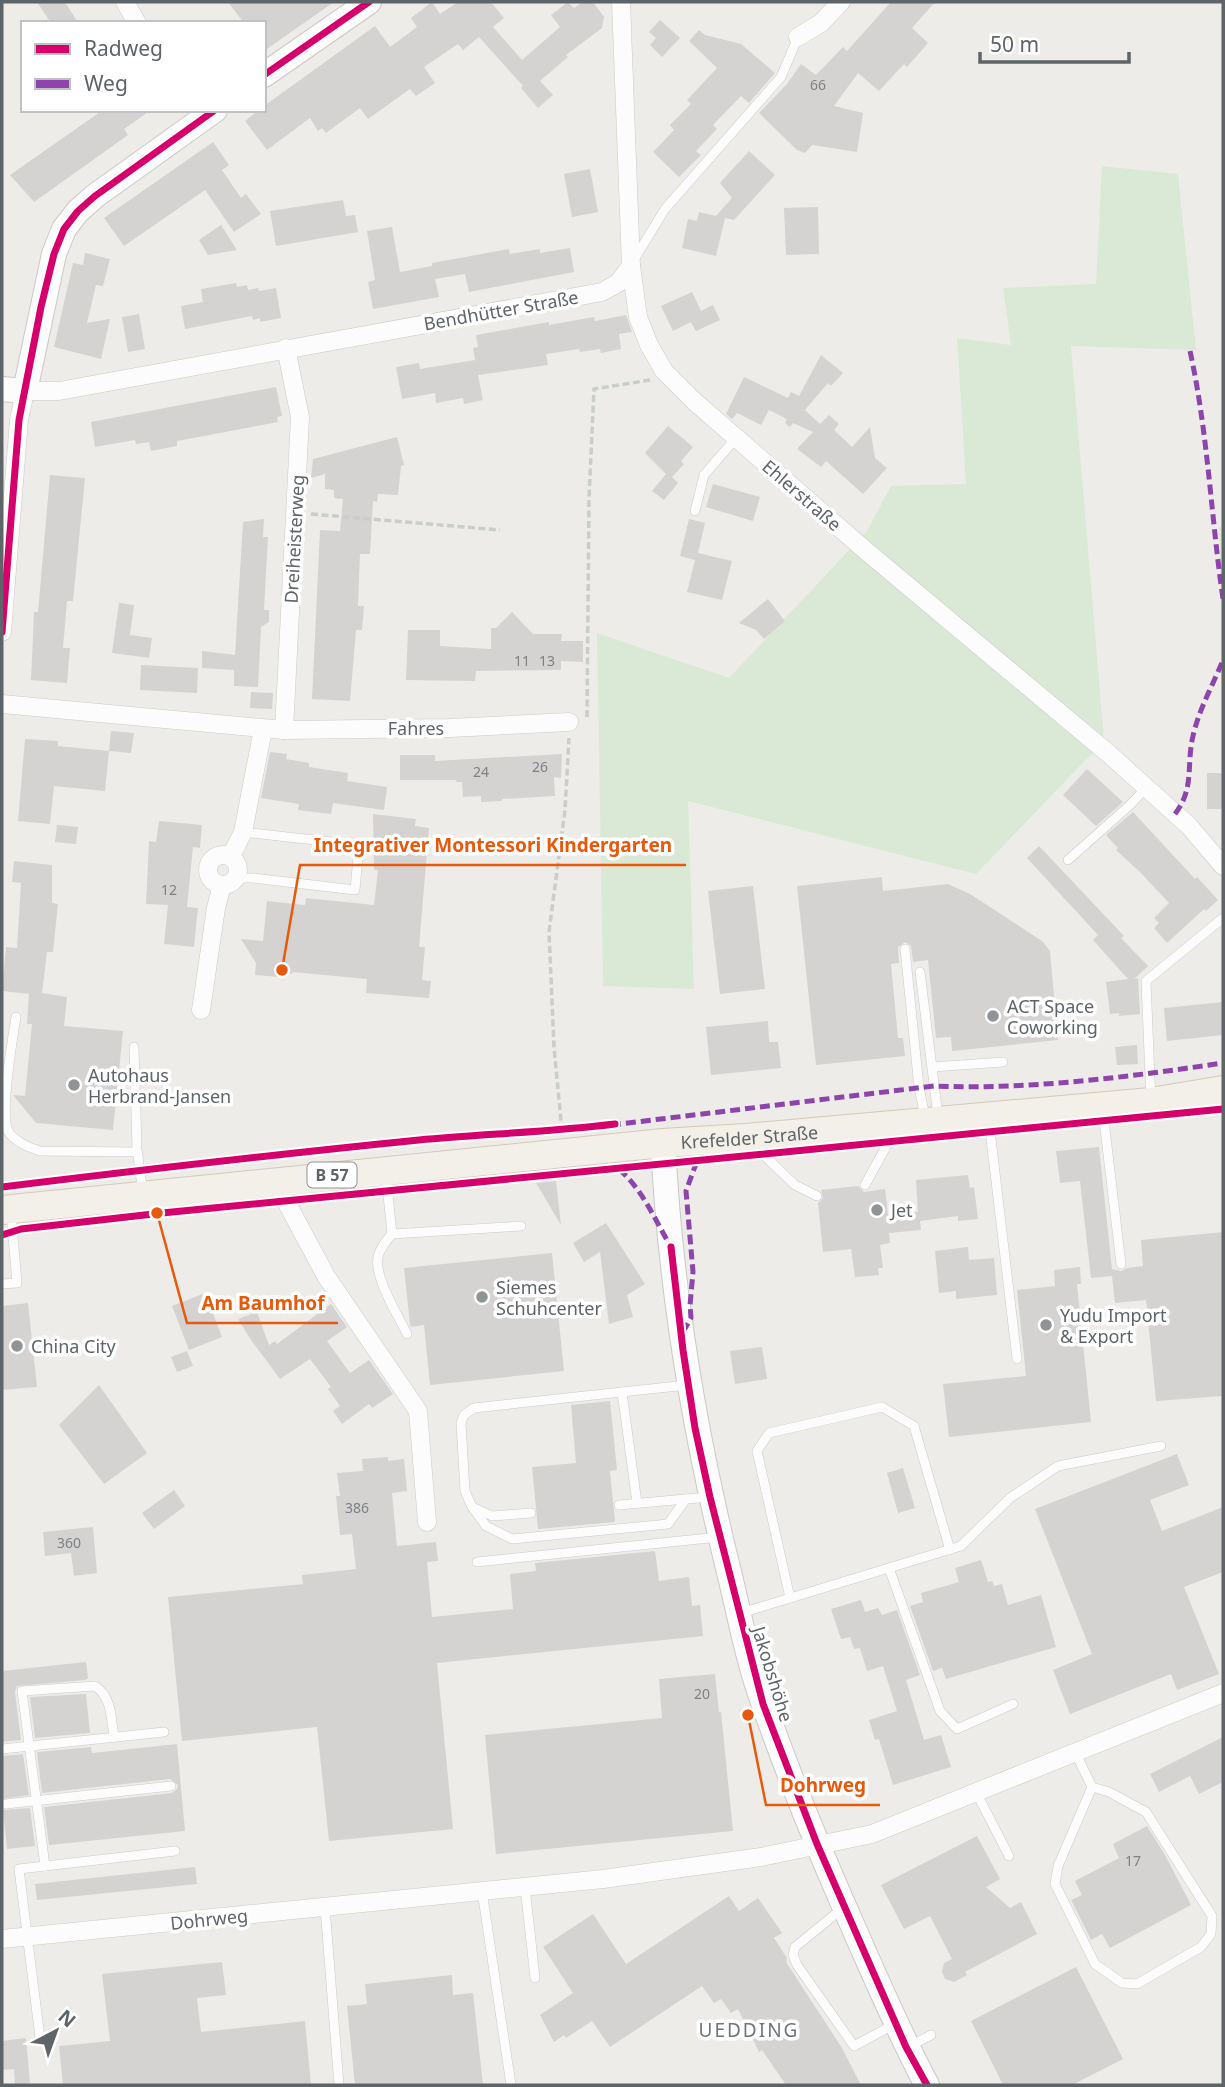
<svg xmlns="http://www.w3.org/2000/svg" width="1225" height="2087" font-family="'Noto Sans',sans-serif">
<style>
.green{fill:#dae9d5}
.building{fill:#d5d3d2}
.lines{fill:none;stroke-linecap:round;stroke-linejoin:round}
.lane-casing{stroke:#cacaca;stroke-width:10}
.street-casing{stroke:#cacaca;stroke-width:19}
.secondary-casing{stroke:#c8c9c8;stroke-width:26}
.primary-casing{stroke:#d5c8b8;stroke-width:30}
.path{stroke:#c9cecb;stroke-width:3.5;stroke-dasharray:7 3.5;stroke-linecap:butt}
.lane{stroke:#fcfcfc;stroke-width:9}
.street{stroke:#fcfcfc;stroke-width:18}
.secondary{stroke:#fcfcfc;stroke-width:24}
.primary{stroke:#f3efe9;stroke-width:28}
.quiet{stroke:#8e44ad;stroke-width:5;stroke-dasharray:10 5;stroke-linecap:butt}
.cycleway-casing{stroke:#fff;stroke-width:11}
.cycleway{stroke:#d6006c;stroke-width:7}
.poi-dot{fill:#909494;stroke:#fff;stroke-width:2.5}
.labels{text-anchor:middle;dominant-baseline:central;stroke-width:7;stroke-linejoin:round;paint-order:stroke}
.number-label{font-size:14px;fill:#7d8183}
.shield{fill:#fff;stroke:#8e9295;stroke-width:2}
.shield-label{font-size:16px;font-weight:bold;fill:#5e6467}
.street-label{font-size:18px;fill:#5e6467;stroke:#fff}
.poi-label{font-size:18px;fill:#5e6467;stroke:#fff;text-anchor:start}
.neighbourhood-label{font-size:19px;letter-spacing:2px;fill:#6f7679;stroke:#fff}
.leader{fill:none;stroke:#e8590c;stroke-width:2.5}
.callout-dot{fill:#e8590c;stroke:#fff;stroke-width:2.5}
.callout-label{font-size:19px;text-anchor:middle;font-weight:bold;fill:#e8590c;stroke:#fff;stroke-width:7;stroke-linejoin:round;paint-order:stroke}
</style>
<rect width="100%" height="100%" fill="#eeece9"/>
<!-- green -->
<g class="green">
<polygon points="1102,166 1178,174 1196,350 1071,346 1104,741 976,874 688,801 694,989 603,986 597,633 729,678 867,531 891,486 966,484 957,338 1011,345 1003,288 1096,284"/>
<polygon points="1219,527 1223,527 1223,652"/>
</g>
<!-- building -->
<g class="building">
<polygon points="37,2 65,2 78,23 51,23"/>
<polygon points="228,2 334,2 264,51 264,23 244,23"/>
<polygon points="432,2 440,14 458,2 491,2 504,18 493,27 522,60 560,27 551,15 568,2 574,8 583,2 593,2 604,17 602,28 566,55 568,57 540,81 553,95 538,108 521,88 523,86 479,37 463,50 458,44 424,67 435,83 416,96 410,89 368,119 360,108 326,133 322,128 318,131 310,118 267,150 245,121 259,110 264,110 264,106 375,26 390,47 417,27 411,18"/>
<polygon points="891,2 935,2 912,28 928,43 907,67 904,64 879,91 858,73 834,106 863,113 857,152 812,145 805,153 797,150 759,113 787,84 801,64 816,75 843,47 847,51"/>
<polygon points="660,20 680,38 662,57 650,45 656,38 649,32"/>
<polygon points="699,30 705,35 741,44 775,73 749,103 741,96 713,125 717,129 696,151 701,155 679,177 653,152 674,130 670,125 691,104 687,100 717,68 689,41"/>
<polygon points="103,110 151,110 124,129 128,135 34,202 10,175"/>
<polygon points="213,142 229,165 222,170 241,198 246,194 261,214 234,232 205,190 124,246 104,218"/>
<polygon points="749,151 775,175 734,220 725,218 716,256 682,248 688,219 697,221 699,212 716,216 732,198 720,183"/>
<polygon points="590,169 598,212 572,217 564,174"/>
<polygon points="343,200 346,216 355,215 358,232 276,246 270,211"/>
<polygon points="818,207 819,254 786,255 784,208"/>
<polygon points="221,225 237,250 208,255 199,240"/>
<polygon points="392,227 400,272 432,266 432,263 509,249 510,254 540,249 540,253 570,248 574,272 469,292 465,274 435,279 439,297 373,309 368,282 375,280 367,231"/>
<polygon points="85,253 110,259 103,286 96,285 87,323 110,319 101,359 54,347 73,263 83,265"/>
<polygon points="236,283 237,287 247,285 248,290 258,288 259,291 276,288 281,318 260,322 260,318 253,320 252,316 185,329 181,306 203,302 201,289"/>
<polygon points="692,292 701,311 713,305 720,320 696,331 691,322 673,331 661,306"/>
<polygon points="139,314 145,349 128,352 122,317"/>
<polygon points="626,315 632,332 619,334 621,349 601,353 600,349 580,352 579,349 546,354 548,365 478,375 483,400 464,404 463,398 436,403 435,393 402,399 396,367 419,363 420,369 475,360 473,348 478,347 476,335 549,322 549,325 594,317 595,321"/>
<polygon points="821,355 843,373 831,386 828,383 805,410 820,424 829,415 839,424 834,430 852,447 870,427 875,458 887,468 863,494 826,461 821,467 797,449 813,432 793,423 790,427 785,423 787,419 769,410 761,425 737,413 732,419 726,414 744,377 788,398 791,392 799,396"/>
<polygon points="276,387 282,416 277,417 278,422 177,441 177,446 151,451 149,442 136,444 135,440 95,447 91,422"/>
<polygon points="668,426 693,447 681,461 684,464 672,477 678,483 664,500 652,491 666,474 645,453"/>
<polygon points="397,437 404,465 401,466 398,495 378,494 377,502 373,501 370,554 360,554 358,606 364,606 362,630 356,630 350,701 312,699 320,530 340,531 343,499 334,498 334,490 325,489 325,474 311,478 313,459"/>
<polygon points="50,475 85,478 73,601 67,601 63,648 70,648 67,683 31,680 34,612 38,612"/>
<polygon points="713,484 760,497 753,521 706,507"/>
<polygon points="264,519 263,537 268,537 264,610 269,610 269,622 261,627 258,687 234,686 234,670 202,668 202,651 235,655 243,522"/>
<polygon points="689,519 705,523 698,553 732,561 722,600 687,592 695,560 680,556"/>
<polygon points="768,599 785,621 764,639 756,630 739,623"/>
<polygon points="119,603 134,605 130,635 152,638 149,658 112,653"/>
<polygon points="512,612 533,634 562,634 561,641 583,641 583,662 561,661 561,670 476,671 475,681 406,680 408,630 440,630 440,646 491,649 491,628 496,628"/>
<polygon points="141,665 198,668 197,693 140,690"/>
<polygon points="251,692 273,693 272,709 250,708"/>
<polygon points="111,731 134,733 131,753 109,751"/>
<polygon points="25,739 58,741 58,746 109,751 105,791 54,786 50,824 18,821"/>
<polygon points="270,752 287,754 286,759 309,763 309,767 348,773 347,781 387,787 384,810 333,803 331,814 298,810 299,804 261,798"/>
<polygon points="562,754 561,778 554,777 555,796 502,799 502,801 481,802 481,796 463,797 462,782 456,782 456,780 400,780 400,755 435,755 435,761"/>
<polygon points="1087,769 1123,802 1096,826 1063,795"/>
<rect x="1207" y="773" width="16" height="36"/>
<polygon points="1133,812 1195,879 1197,877 1218,900 1206,911 1204,909 1167,943 1154,928 1159,923 1154,918 1169,903 1140,872 1116,850 1118,848 1106,835"/>
<polygon points="373,814 416,819 415,826 429,828 419,947 425,947 422,980 431,981 429,998 366,993 367,979 292,972 292,974 280,973 280,977 255,975 256,963 241,939 263,941 267,901 305,905 306,898 374,905 378,870 374,870"/>
<polygon points="159,821 202,825 200,848 193,847 187,907 198,908 194,947 164,944 168,905 146,904 149,841 156,842"/>
<polygon points="57,825 78,827 76,844 55,842"/>
<polygon points="1039,846 1124,936 1121,938 1148,966 1134,979 1138,978 1140,1014 1119,1016 1119,1013 1110,1014 1106,982 1128,979 1093,940 1098,935 1027,858"/>
<polygon points="14,861 52,865 52,903 58,904 53,952 47,952 42,993 67,997 64,1026 123,1031 113,1130 36,1123 13,1095 25,1096 32,1024 27,1024 29,994 2,991 6,947 17,948 21,883 12,882"/>
<polygon points="882,877 883,891 948,884 970,894 1042,941 1050,951 1058,1040 952,1051 951,1037 936,1038 928,960 913,962 911,946 905,942 898,947 899,963 891,964 898,1038 903,1038 905,1056 816,1065 797,886"/>
<polygon points="753,886 765,989 720,994 708,891"/>
<polygon points="1223,1002 1223,1035 1167,1041 1164,1008"/>
<polygon points="768,1021 769,1042 778,1042 781,1068 711,1075 706,1027"/>
<polygon points="1137,1045 1138,1064 1117,1065 1115,1047"/>
<polygon points="1099,1147 1112,1269 1121,1271 1127,1268 1143,1266 1141,1240 1223,1232 1223,1396 1156,1401 1146,1300 1115,1303 1112,1276 1091,1278 1080,1181 1060,1183 1056,1151"/>
<polygon points="968,1175 970,1188 974,1187 978,1219 958,1221 958,1216 920,1221 921,1230 889,1233 890,1243 880,1245 883,1268 878,1268 879,1275 855,1277 851,1249 823,1252 818,1203 823,1198 821,1190 858,1186 864,1192 885,1189 888,1215 918,1212 916,1180"/>
<polygon points="556,1181 561,1225 536,1183"/>
<polygon points="606,1223 645,1284 627,1295 633,1317 609,1324 600,1252 584,1262 573,1243"/>
<polygon points="968,1247 969,1260 994,1258 997,1295 956,1299 956,1291 939,1293 935,1251"/>
<polygon points="552,1253 564,1371 430,1385 424,1325 411,1327 410,1324 404,1268"/>
<polygon points="1080,1267 1081,1284 1077,1284 1091,1422 949,1437 943,1384 1026,1376 1017,1290 1055,1286 1054,1270"/>
<polygon points="205,1293 222,1337 189,1350 172,1306"/>
<polygon points="28,1303 37,1387 2,1390 2,1306"/>
<polygon points="331,1304 347,1327 327,1341 350,1373 369,1360 393,1394 372,1408 369,1404 342,1424 333,1411 340,1406 328,1389 331,1387 310,1359 280,1379 251,1340 238,1319 257,1312 269,1345 275,1341 277,1344"/>
<polygon points="762,1347 767,1379 735,1384 730,1351"/>
<polygon points="187,1351 193,1366 177,1372 171,1357"/>
<polygon points="99,1385 147,1453 104,1484 59,1425"/>
<polygon points="610,1401 617,1470 610,1471 615,1522 538,1529 532,1467 576,1463 571,1405"/>
<polygon points="1177,1454 1189,1485 1150,1500 1162,1531 1223,1507 1223,1572 1184,1587 1219,1674 1177,1690 1171,1674 1070,1714 1053,1670 1092,1654 1035,1509"/>
<polygon points="388,1457 388,1461 404,1459 407,1491 392,1493 397,1546 436,1542 438,1561 427,1562 432,1617 513,1609 510,1574 536,1571 535,1563 655,1551 659,1581 689,1577 692,1606 700,1605 703,1636 437,1663 453,1829 329,1841 317,1727 182,1741 168,1597 303,1584 302,1575 356,1569 352,1534 340,1535 336,1496 340,1496 337,1473 363,1471 362,1459"/>
<polygon points="903,1468 915,1508 898,1513 887,1473"/>
<polygon points="174,1490 185,1506 154,1529 142,1513"/>
<polygon points="93,1527 97,1573 74,1576 71,1553 45,1556 43,1532"/>
<polygon points="981,1560 988,1582 992,1581 994,1586 1002,1584 1008,1605 1041,1595 1056,1647 946,1679 942,1668 933,1671 910,1606 923,1602 921,1593 959,1582 955,1568"/>
<polygon points="861,1600 865,1612 878,1608 882,1615 897,1610 920,1675 906,1680 924,1740 941,1735 951,1767 893,1785 879,1739 875,1740 869,1720 897,1711 883,1666 867,1671 860,1648 854,1649 850,1637 841,1639 831,1609"/>
<polygon points="86,1662 88,1678 85,1680 17,1686 15,1692 21,1740 2,1742 2,1671"/>
<polygon points="715,1674 719,1712 721,1712 733,1831 496,1854 485,1735 662,1718 659,1679"/>
<polygon points="86,1694 90,1733 35,1738 30,1697"/>
<polygon points="1223,1737 1223,1782 1199,1794 1190,1776 1159,1792 1150,1774"/>
<polygon points="177,1744 185,1831 49,1845 44,1807 172,1793 177,1789 178,1785 170,1779 42,1793 37,1752 91,1747 92,1753"/>
<polygon points="23,1754 29,1795 2,1799 2,1756"/>
<polygon points="30,1808 35,1846 7,1849 3,1810"/>
<polygon points="1147,1826 1165,1855 1191,1905 1110,1948 1102,1934 1091,1940 1071,1900 1082,1895 1075,1881 1119,1858 1113,1844"/>
<polygon points="977,1836 1000,1879 986,1887 1010,1908 1021,1902 1037,1934 965,1972 967,1975 954,1982 945,1979 942,1972 944,1963 952,1959 930,1916 904,1929 881,1885"/>
<polygon points="195,1867 197,1884 37,1900 35,1884"/>
<polygon points="729,1896 739,1911 758,1898 782,1933 774,1938 787,1958 786,1962 842,2048 861,2085 786,2085 762,2050 759,2052 738,2009 731,2013 721,1999 714,2003 702,1986 610,2047 592,2021 566,2038 564,2035 554,2042 540,2015 573,1993 543,1947 593,1914 626,1964"/>
<polygon points="222,1962 226,1995 197,1998 201,2032 305,2021 311,2085 63,2085 59,2046 110,2041 102,1974"/>
<polygon points="1076,1967 1123,2059 1072,2085 1003,2085 971,2021"/>
<polygon points="452,1975 453,1995 473,1993 483,2085 355,2085 347,2006 367,2004 365,1984"/>
<polygon points="26,2038 30,2083 15,2085 14,2069 2,2070 2,2041"/>
</g>
<g class="lines">
<!-- lane casing -->
<g class="lane-casing">
<g id="lane">
<polyline points="635,258 665,209 781,77 798,37"/>
<polyline points="695,511 704,475 737,437"/>
<polyline points="1068,860 1130,805 1146,788"/>
<polyline points="236,878 253,878 355,890 359,845 243,832"/>
<polyline points="905,949 919,1087 925,1117"/>
<polyline points="920,972 938,1116"/>
<path d="M16,1017C12,1042 0,1111 8,1131C15,1142 28,1147 40,1151L137,1152"/>
<polyline points="134,1047 137,1149 143,1194"/>
<polyline points="932,1067 1003,1062"/>
<polyline points="1103,1112 1121,1264"/>
<polyline points="1154,1116 1151,1102 1146,981 1223,918"/>
<polyline points="989,1122 1017,1359"/>
<polyline points="752,1144 795,1185 817,1196"/>
<polyline points="386,1175 392,1234 521,1226"/>
<polyline points="865,1185 888,1143 892,1130"/>
<path d="M392,1234C386,1241 380,1248 378,1257C374,1278 398,1315 407,1334"/>
<polyline points="2,1284 17,1283 11,1213"/>
<polyline points="622,1392 637,1503"/>
<polyline points="619,1505 686,1499"/>
<polyline points="473,1508 486,1526 512,1539 668,1524 686,1499 710,1497"/>
<polyline points="531,1513 492,1516 472,1507 465,1491 461,1423 464,1415 474,1408 687,1385"/>
<polyline points="477,1562 719,1537"/>
<polyline points="889,1568 940,1711 957,1729 1013,1704"/>
<polyline points="790,1598 757,1451 769,1433 882,1407 914,1426 950,1550"/>
<polyline points="741,1613 961,1546 1010,1498 1058,1466 1161,1446"/>
<polyline points="2,1749 164,1732"/>
<polyline points="1075,1752 1092,1787 1109,1792 1146,1812 1212,1916 1211,1934 1201,1947 1137,1984 1122,1983 1095,1964 1055,1884 1058,1866 1092,1787"/>
<polyline points="976,1792 1009,1856"/>
<polyline points="6,1804 171,1786"/>
<path d="M45,1866L22,1691L95,1686C112,1697 111,1718 114,1737"/>
<polyline points="525,1887 535,1978"/>
<polyline points="482,1891 511,2085"/>
<polyline points="325,1907 339,2085"/>
<polyline points="843,1908 795,1947 793,1955 797,1965 854,2046 893,2025"/>
<polyline points="40,2038 19,1869 175,1851"/>
<polyline points="908,2047 931,2035"/>
</g>
</g>
<!-- street casing -->
<g class="street-casing">
<g id="street">
<polyline points="125,2 137,23"/>
<polyline points="621,2 631,266 638,317 649,345 664,371 694,401 865,550 1109,754 1189,826 1223,866"/>
<polyline points="798,37 821,23 841,2"/>
<polyline points="2,632 19,420 25,391 59,391 602,292 618,283 631,266"/>
<polyline points="2,704 284,730 450,728 569,722"/>
<polyline points="284,730 300,417 286,348"/>
<circle cx="223" cy="870" r="15"/>
<polyline points="231,856 243,832 263,729"/>
<polyline points="201,1010 216,908 222,885"/>
<polyline points="275,1181 326,1276 418,1411 427,1522"/>
<polyline points="2,1939 603,1879 761,1857 872,1834 1223,1693"/>
</g>
</g>
<!-- secondary casing -->
<g class="secondary-casing">
<g id="secondary">
<polyline points="264,75 369,2"/>
<polyline points="2,389 25,391 54,254 64,229 78,211 95,196 215,110"/>
<path d="M663,1143C670,1288 694,1431 729,1572C740,1617 748,1662 764,1705C791,1782 822,1857 855,1931C878,1983 900,2035 927,2085"/>
</g>
</g>
<!-- primary casing -->
<g class="primary-casing">
<g id="primary">
<path id="s1" d="M2,1210L663,1143L745,1138L1151,1102L1223,1090"/>
</g>
</g>
<!-- path -->
<g class="path">
<polyline points="311,514 500,530"/>
<polyline points="587,717 589,498 594,389 650,380"/>
<polyline points="562,1131 554,1047 549,932 565,810 569,738"/>
</g>
<!-- lane -->
<use href="#lane" class="lane"/>
<!-- street -->
<use href="#street" class="street"/>
<!-- secondary -->
<use href="#secondary" class="secondary"/>
<!-- primary -->
<use href="#primary" class="primary"/>
<!-- quiet -->
<g class="quiet">
<path d="M1190,351C1208,433 1211,517 1223,599"/>
<path d="M1175,814C1195,788 1186,765 1193,736C1199,709 1213,685 1223,660"/>
<path d="M611,1125L934,1086C1030,1090 1128,1077 1223,1063"/>
<path d="M619,1169C643,1190 655,1220 671,1247"/>
<polyline points="683,1332 691,1318 690,1305 693,1272 686,1191 697,1161"/>
</g>
<!-- cycleway casing -->
<g class="cycleway-casing">
<g id="cycleway">
<polyline points="264,75 369,2"/>
<polyline points="2,632 19,420 41,307 54,254 64,229 78,211 95,196 215,110"/>
<path d="M2,1187C141,1170 280,1154 419,1140C484,1134 550,1132 615,1124"/>
<polyline points="2,1235 21,1229 162,1213 1223,1109"/>
<polyline points="671,1247 683,1350 695,1428 710,1497 763,1704 817,1844 906,2047 927,2085"/>
</g>
</g>
<!-- cycleway -->
<use href="#cycleway" class="cycleway"/>
</g>
<!-- markers -->
<g class="poi-dot">
<circle cx="993" cy="1016" r="7"/>
<circle cx="74" cy="1085" r="7"/>
<circle cx="877" cy="1210" r="7"/>
<circle cx="482" cy="1297" r="7"/>
<circle cx="1046" cy="1325" r="7"/>
<circle cx="17" cy="1346" r="7"/>
</g>
<g class="labels">
<!-- number labels -->
<g class="number-label">
<text x="818" y="84">66</text>
<text x="522" y="660">11</text>
<text x="547" y="660">13</text>
<text x="540" y="766">26</text>
<text x="481" y="771">24</text>
<text x="169" y="889">12</text>
<text x="357" y="1507">386</text>
<text x="69" y="1542">360</text>
<text x="702" y="1693">20</text>
<text x="1133" y="1860">17</text>
</g>
<!-- shield labels -->
<rect class="shield" x="307.5" y="1162.5" width="49" height="25" rx="5"/>
<g class="shield-label">
<text x="332" y="1175">B 57</text>
</g>
<!-- street labels -->
<g class="street-label">
<text transform="translate(501 310) rotate(-10)">Bendhütter Straße</text>
<text transform="translate(802 495) rotate(41)">Ehlerstraße</text>
<text transform="translate(294 539) rotate(-87)">Dreiheisterweg</text>
<text x="416" y="728">Fahres</text>
<text stroke="none"><textPath href="#s1" startOffset="751">Krefelder Straße</textPath></text>
<text transform="translate(773 1674) rotate(73)">Jakobshöhe</text>
<text transform="translate(209 1919) rotate(-6)">Dohrweg</text>
</g>
<!-- poi labels -->
<g class="poi-label">
<text x="1007" y="1006">ACT Space<tspan x="1007" dy="21">Coworking</tspan></text>
<text x="88" y="1075">Autohaus<tspan x="88" dy="21">Herbrand-Jansen</tspan></text>
<text x="891" y="1210">Jet</text>
<text x="496" y="1287">Siemes<tspan x="496" dy="21">Schuhcenter</tspan></text>
<text x="1060" y="1315">Yudu Import<tspan x="1060" dy="21">&amp; Export</tspan></text>
<text x="31" y="1346">China City</text>
</g>
<!-- neighbourhood labels -->
<g class="neighbourhood-label">
<text x="749" y="2030">UEDDING</text>
</g>
</g>
<!-- callouts -->
<path class="leader" d="M282 970L300 865H686M157 1213L187 1323H338M748 1715L766 1805H880"/>
<g class="callout-dot">
<circle cx="282" cy="970" r="7"/>
<circle cx="157" cy="1213" r="7"/>
<circle cx="748" cy="1715" r="7"/>
</g>
<g class="callout-label">
<text x="493" y="852">Integrativer Montessori Kindergarten</text>
<text x="263" y="1310">Am Baumhof</text>
<text x="823" y="1792">Dohrweg</text>
</g>
<!-- border -->
<rect width="1225" height="2087" fill="none" stroke="#5e6467" stroke-width="7"/>
<!-- legend -->
<rect x="21" y="21" width="245" height="91" fill="#ffffff" stroke="#bfc1c2" stroke-width="2"/>
<rect x="35" y="44" width="35" height="10" fill="#d6006c" stroke="#bfc1c2" stroke-width="2"/>
<text x="84" y="56" font-size="21" fill="#5e6467">Radweg</text>
<rect x="35" y="79" width="35" height="10" fill="#8e44ad" stroke="#bfc1c2" stroke-width="2"/>
<text x="84" y="91" font-size="21" fill="#5e6467">Weg</text>
<!-- north arrow -->
<g transform="translate(56 2031) rotate(41)" stroke="#ffffff" stroke-width="5" paint-order="stroke">
<path d="M0-5L12 26L0 18L-12 26Z" fill="#5e6467"/>
<text y="-10" font-size="19" font-weight="bold" text-anchor="middle" fill="#5e6467">N</text>
</g>
<!-- scale -->
<path d="M980 52v10h149v-10" fill="none" stroke="#5e6467" stroke-width="3.5"/>
<text x="990" y="52" font-size="21" fill="#5e6467" stroke="#ffffff" stroke-width="5" paint-order="stroke">50 m</text>
</svg>
